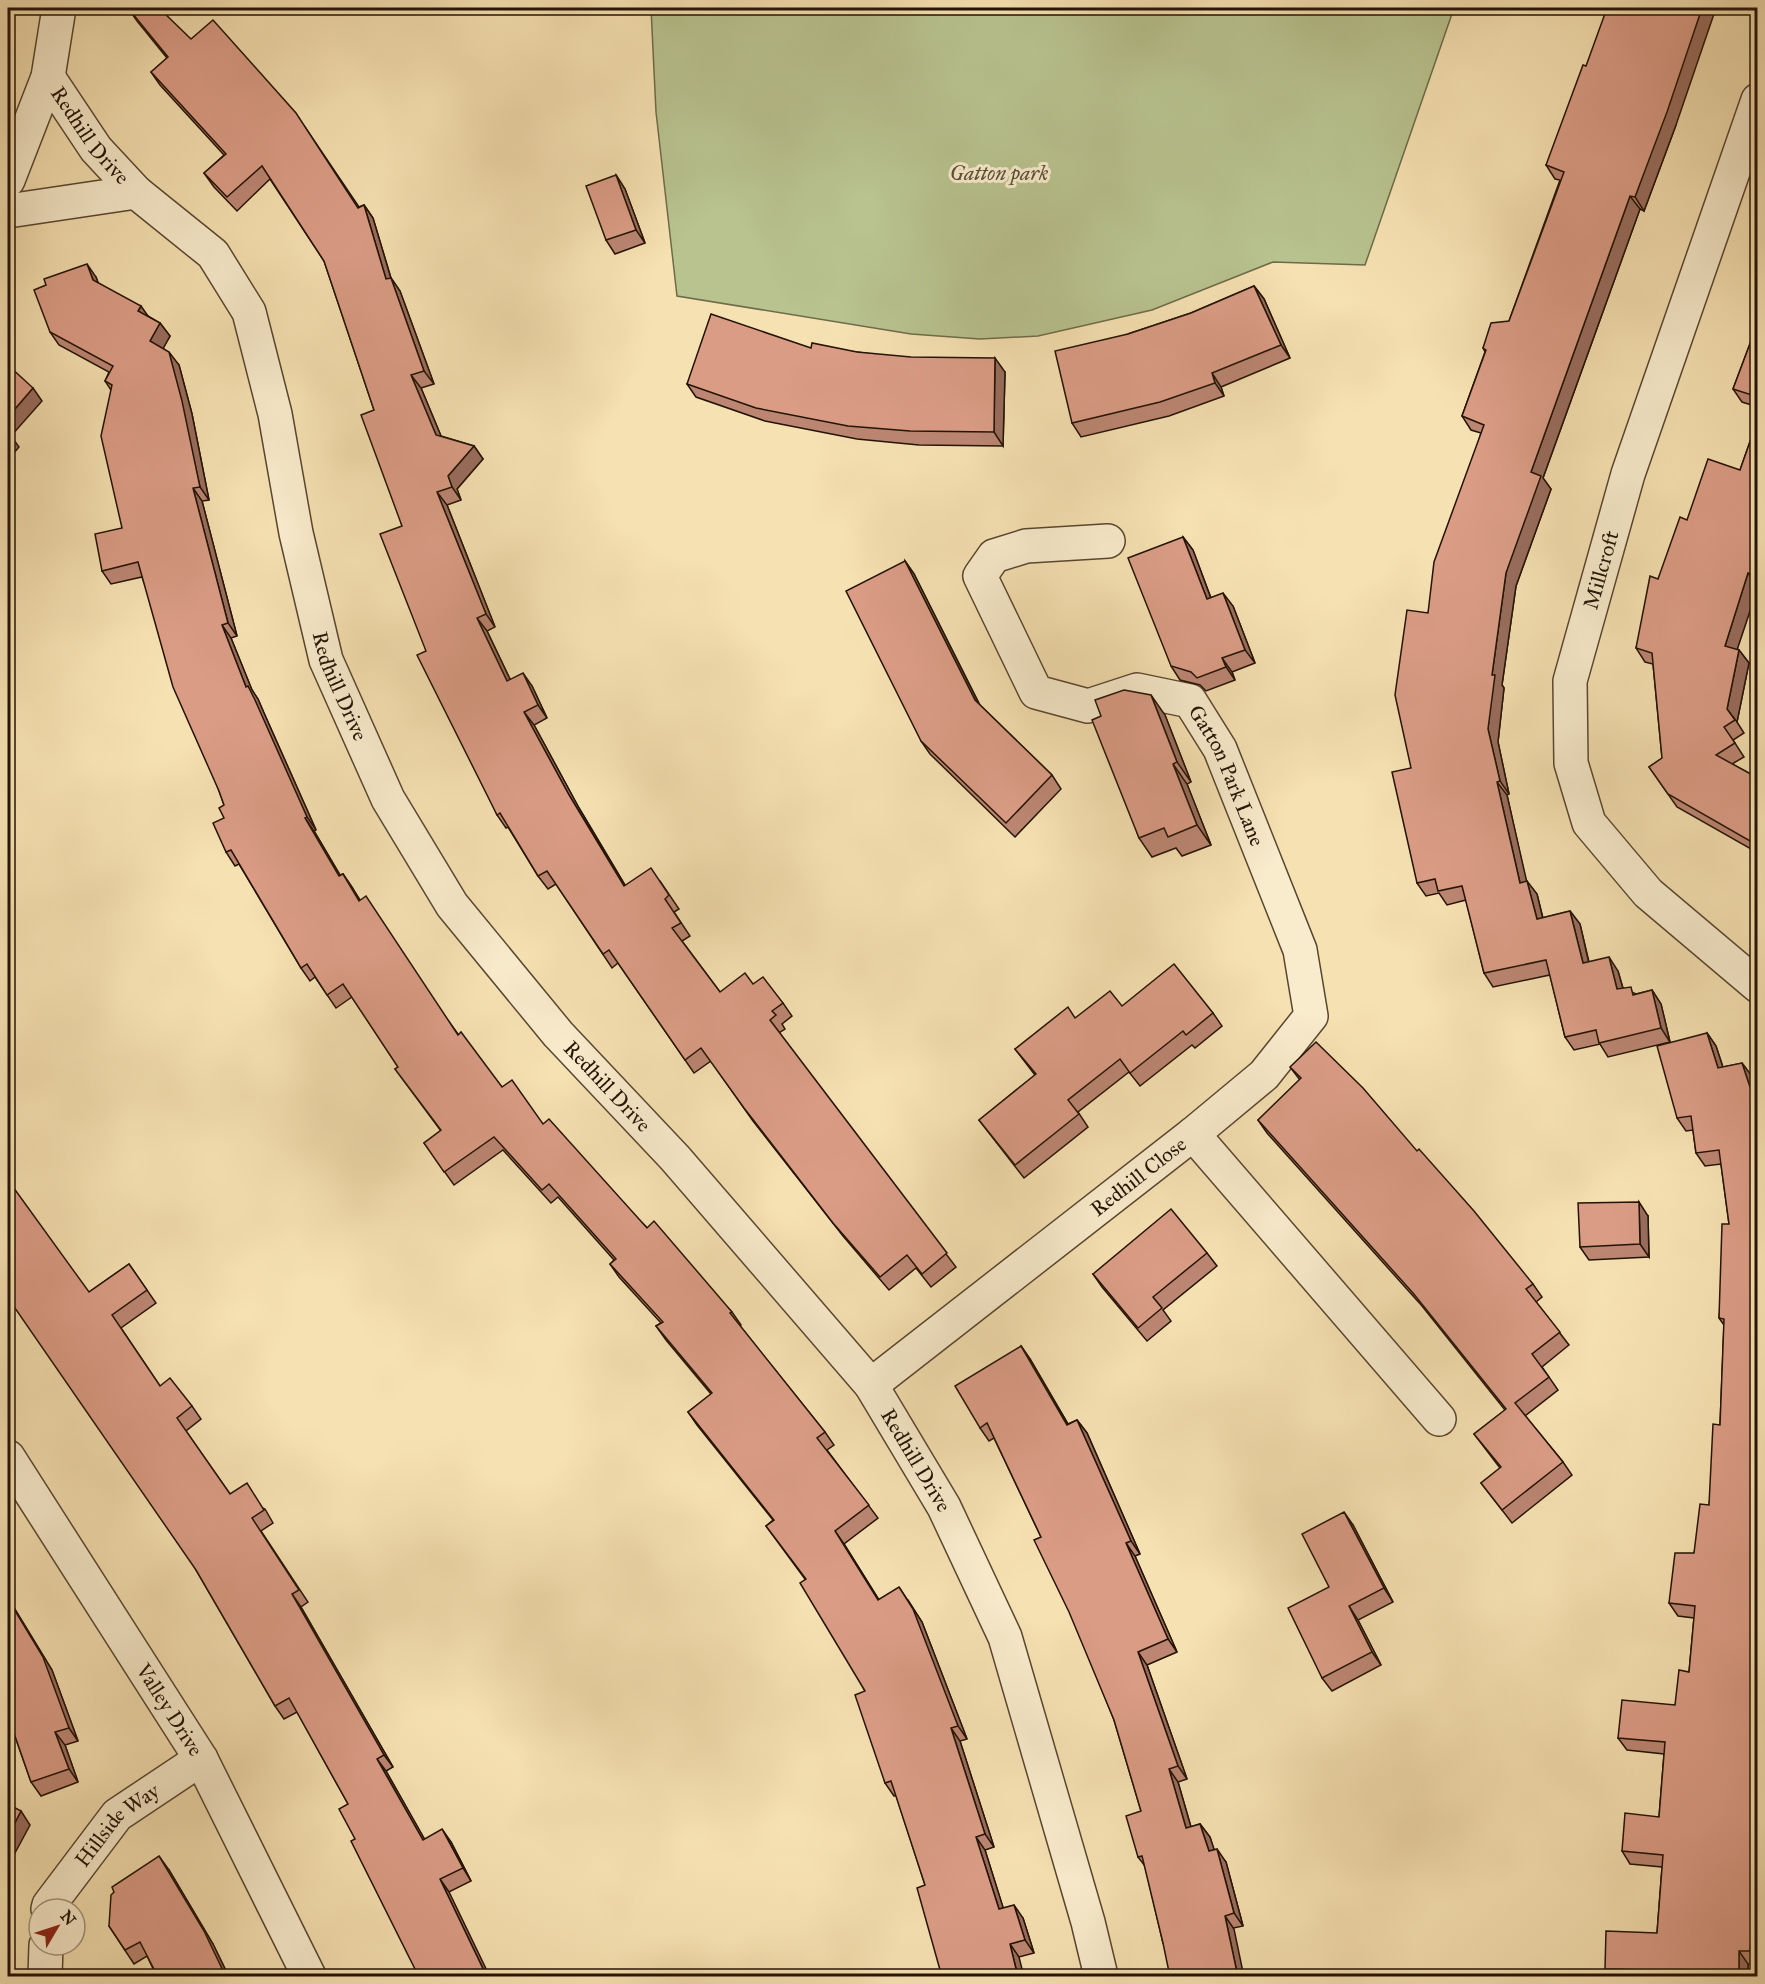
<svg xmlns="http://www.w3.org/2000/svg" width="1765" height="1984" font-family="'IM FELL Great Primer',serif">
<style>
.green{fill:#b8c38f;stroke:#6e6b4a;stroke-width:1.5}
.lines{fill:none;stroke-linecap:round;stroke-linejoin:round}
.street-casing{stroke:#584630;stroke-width:36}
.street{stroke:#f9eccd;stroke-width:33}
.wall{fill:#bc8673;stroke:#231305;stroke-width:1.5}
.shaded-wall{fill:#996d5e;stroke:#231305;stroke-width:1.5}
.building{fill:#db9c86;stroke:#231305;stroke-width:1.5}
.labels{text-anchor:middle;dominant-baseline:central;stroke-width:6;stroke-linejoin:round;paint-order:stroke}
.street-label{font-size:21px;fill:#231305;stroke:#f9eccd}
.park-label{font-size:21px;font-style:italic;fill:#575135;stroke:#f9eccd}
</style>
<rect width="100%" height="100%" fill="#f6e1b2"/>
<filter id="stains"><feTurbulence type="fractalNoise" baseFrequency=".00333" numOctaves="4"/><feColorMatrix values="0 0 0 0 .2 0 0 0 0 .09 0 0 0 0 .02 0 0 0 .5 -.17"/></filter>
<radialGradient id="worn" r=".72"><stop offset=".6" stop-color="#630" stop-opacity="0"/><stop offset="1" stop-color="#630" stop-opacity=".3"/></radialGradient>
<!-- green -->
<polygon class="green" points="651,8 1454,8 1365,265 1273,262 1152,310 1038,336 980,339 911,334 677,296 656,112"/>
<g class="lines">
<!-- street casing -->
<g class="street-casing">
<g id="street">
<path id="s1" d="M48,77L96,149L136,192L213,254L249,312L275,414L296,533L326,660L388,799L452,905L558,1034L675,1158L871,1385L944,1507L1005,1637L1088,1922L1101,1976"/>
<polyline points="1758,100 1628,474 1570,681 1571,763 1589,823 1648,893 1758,986"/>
<polyline points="8,180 48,77 59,8"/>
<polyline points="8,211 136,192"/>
<path id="s2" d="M1108,541L1026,546L994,556L980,576L1036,692L1088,706L1137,690L1190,701L1220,749L1300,950L1311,1016L1264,1075L1193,1134"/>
<path id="s3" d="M871,1385L1193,1134L1439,1419"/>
<path id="s4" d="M8,1457L201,1759L309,1976"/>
<path id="s5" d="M48,1909L49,1905L117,1815L201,1759"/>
<polyline points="45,1976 46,1945"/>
</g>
</g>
<!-- street -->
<use href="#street" class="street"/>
</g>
<!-- wall -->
<g class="wall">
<polygon points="128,8 191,39 305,127 359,207 364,205 373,218 391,278 400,291 434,384 421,388 441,436 474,446 483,459 457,489 461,500 447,505 495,627 487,631 510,679 532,686 547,718 534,725 579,808 625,885 660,881 679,909 674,912 690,936 682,941 720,992 753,984 783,1003 792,1016 782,1024 785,1029 779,1033 956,1267 931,1287 916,1268 889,1290 843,1236 753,1121 711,1061 694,1073 618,963 612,968 556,884 548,889 538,876 508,827 506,828 497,815 426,651 402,526 374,410 324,261 270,179 237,211 214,187 204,173 224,155 160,85 151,72 167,58 137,21"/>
<polygon points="1676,125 1644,211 1640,209 1543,478 1551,489 1516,586 1502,685 1504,688 1498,742 1509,794 1507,795 1526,881 1537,894 1543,918 1570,911 1580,924 1589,962 1618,971 1623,988 1636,994 1652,990 1661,1004 1670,1042 1608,1057 1600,1044 1574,1050 1565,1037 1550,975 1493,987 1484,973 1466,900 1447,905 1439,893 1426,896 1417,883 1411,768 1428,613 1481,433 1471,430 1462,416 1485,352 1483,348 1509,321 1560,180 1555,179 1546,165"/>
<polygon points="616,175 625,189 645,243 615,254 606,240"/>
<polygon points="96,277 98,283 148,316 160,323 170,336 163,348 179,365 192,414 209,500 202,501 237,636 231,638 252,690 258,699 264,713 316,830 314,831 340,875 343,874 360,900 458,1034 502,1087 543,1124 732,1312 741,1325 740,1326 825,1432 834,1445 827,1450 878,1518 844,1544 879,1600 908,1600 922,1622 967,1739 960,1741 994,1847 985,1850 1003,1908 1023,1918 1034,1953 1019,1957 925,1885 896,1795 894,1796 885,1783 865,1691 805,1579 766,1526 773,1520 697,1425 688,1412 711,1394 666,1340 656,1326 661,1323 619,1277 610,1264 614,1260 558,1197 551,1203 503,1150 454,1185 424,1143 441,1131 395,1069 398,1067 352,997 336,1008 315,977 310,981 301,968 239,864 235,866 226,852 224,805 219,791 142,577 111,584 102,571 122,528 111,390 105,381 109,372 59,345 50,332 46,285"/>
<polygon points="1254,286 1264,299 1290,358 1221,387 1224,396 1169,416 1081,437 1072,423 1128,334 1191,313"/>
<polygon points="1757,325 1758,407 1742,402 1733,389"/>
<polygon points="811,348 857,352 1005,372 1003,446 919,445 857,439 765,421 696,397 687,384"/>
<polygon points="1758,419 1758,587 1737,649 1739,650 1749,663 1737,722 1744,733 1733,740 1744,757 1732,764 1758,778 1758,853 1677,807 1649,767 1662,758 1653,664 1645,662 1636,648 1658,579 1687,520 1740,470"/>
<polygon points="1183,537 1193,550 1211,598 1233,606 1255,663 1232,672 1235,680 1206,691 1200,685 1180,680 1171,666"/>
<polygon points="905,561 914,574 980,705 1052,775 1061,789 1015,837 930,754 921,741"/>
<polygon points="1165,715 1191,782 1187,784 1211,845 1182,856 1176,848 1152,857 1139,838 1101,716"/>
<polygon points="1122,1006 1213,1013 1222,1026 1195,1048 1192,1045 1140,1086 1129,1072 1078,1112 1088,1127 1024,1178 979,1120 1035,1075 1015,1049 1075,1018"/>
<polygon points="1707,1033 1716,1046 1723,1067 1742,1063 1751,1075 1758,1096 1758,1964 1748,1964 1748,1977 1610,1977 1605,1969 1657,1933 1662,1867 1630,1864 1622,1851 1659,1817 1664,1754 1627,1750 1618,1738 1675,1705 1689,1672 1694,1618 1678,1616 1669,1603 1694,1553 1709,1505 1720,1425 1724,1325 1719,1318 1729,1224 1721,1164 1705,1166 1696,1153 1693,1130 1686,1131 1677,1118"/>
<polygon points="1290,1067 1533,1284 1542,1297 1536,1302 1569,1345 1542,1367 1558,1390 1525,1416 1563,1462 1572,1475 1512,1523 1481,1483 1500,1468 1474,1434 1505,1410 1422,1306 1267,1133 1258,1120 1300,1080"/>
<polygon points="1648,1216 1649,1257 1589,1260 1580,1247"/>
<polygon points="1207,1253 1217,1266 1163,1310 1171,1321 1147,1341 1102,1287 1093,1274"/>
<polygon points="129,1264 156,1303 121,1328 160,1386 192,1406 201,1419 186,1431 230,1494 265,1509 273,1523 261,1531 308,1602 301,1607 393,1767 386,1771 424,1839 451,1842 471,1881 449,1892 355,1839 348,1804 297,1712 284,1719 275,1706 196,1570 89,1292"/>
<polygon points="1021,1346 1030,1359 1068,1424 1077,1420 1087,1433 1140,1554 1135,1556 1177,1652 1147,1665 1187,1779 1178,1782 1191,1827 1200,1824 1210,1837 1214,1850 1226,1862 1243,1926 1163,1943 1145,1866 1138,1857 1141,1811 1114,1720 1041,1537 994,1438 989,1441 980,1428"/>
<polygon points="1353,1525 1393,1602 1358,1620 1381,1665 1332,1691 1322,1678 1329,1587"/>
<polygon points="8,1598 52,1670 78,1741 65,1745 78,1782 41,1796 31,1782 8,1716"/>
<polygon points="169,1870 213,1944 229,1977 157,1977 147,1956 134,1964 109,1926"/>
</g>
<!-- shaded-wall -->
<g class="shaded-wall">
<polygon points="1702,8 1716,8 1676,125 1644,211 1635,197"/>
<polygon points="616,175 625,189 645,243 636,230"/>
<polygon points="1630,196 1640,209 1543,478 1551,489 1516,586 1502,685 1504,688 1498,742 1509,794 1500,781 1488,729 1492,675 1506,573 1531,472"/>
<polygon points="364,205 373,218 395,292 386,279"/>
<polygon points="87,264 96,277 102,293 93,280"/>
<polygon points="391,278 400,291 434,384 424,371"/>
<polygon points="1254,286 1264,299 1290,358 1281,345"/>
<polygon points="141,306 150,319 138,311"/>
<polygon points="160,323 170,336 160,354 150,341"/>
<polygon points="169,352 179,365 192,414 209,500 200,487"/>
<polygon points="995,358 1005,372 1003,446 994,432"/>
<polygon points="1212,373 1221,387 1224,396 1215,383"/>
<polygon points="411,375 421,388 446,448 436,435"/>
<polygon points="33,388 42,401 11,436 19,447 8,460 8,417"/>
<polygon points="474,446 483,459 457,489 461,500 452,487 448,476"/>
<polygon points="193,488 202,501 237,636 228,623"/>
<polygon points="437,492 447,505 495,627 486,614"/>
<polygon points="1183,537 1193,550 1216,612 1207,599"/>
<polygon points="905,561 914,574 984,714 975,700"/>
<polygon points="1748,573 1758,587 1734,659 1725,646"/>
<polygon points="1223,593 1233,606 1255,663 1245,650"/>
<polygon points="477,618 487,631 517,694 507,681"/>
<polygon points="222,625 231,638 252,690 258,699 264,713 316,830 307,817 246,687"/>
<polygon points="1739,650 1749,663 1737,722 1727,709"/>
<polygon points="1222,658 1232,672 1235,680 1226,667"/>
<polygon points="523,673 532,686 547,718 538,705"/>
<polygon points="1151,695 1165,715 1191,782 1177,762"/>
<polygon points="524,712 534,725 579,808 633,899 624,886 569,795"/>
<polygon points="1173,764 1187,784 1211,845 1197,825"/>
<polygon points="1497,782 1507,795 1530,896 1520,883"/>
<polygon points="305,818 314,831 348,889 339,876"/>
<polygon points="1758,827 1758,851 1750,841"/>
<polygon points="343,874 352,887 368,914 359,901"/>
<polygon points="1527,881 1537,894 1546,932 1537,919"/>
<polygon points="1570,911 1580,924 1592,977 1583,963"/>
<polygon points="1609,957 1618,971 1627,1003 1617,989"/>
<polygon points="1652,990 1661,1004 1670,1042 1661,1028"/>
<polygon points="1707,1033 1716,1046 1727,1080 1718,1068"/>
<polygon points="1742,1063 1751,1075 1758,1096 1758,1111"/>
<polygon points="1639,1202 1648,1216 1649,1257 1640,1244"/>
<polygon points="1021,1346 1030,1359 1076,1438 1067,1425"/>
<polygon points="1077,1420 1087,1433 1140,1554 1131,1541"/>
<polygon points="1344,1512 1353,1525 1393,1602 1384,1588"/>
<polygon points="835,1531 844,1544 887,1613 878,1600"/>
<polygon points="1126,1543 1135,1556 1177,1652 1168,1639"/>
<polygon points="899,1587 922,1622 967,1739 958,1726"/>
<polygon points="292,1594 301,1607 393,1767 384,1755"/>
<polygon points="8,1598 52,1670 78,1741 69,1728 8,1599"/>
<polygon points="1349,1606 1358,1620 1381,1665 1372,1652"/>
<polygon points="1138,1652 1147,1665 1187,1779 1178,1766"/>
<polygon points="951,1728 960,1741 994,1847 985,1834"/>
<polygon points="55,1732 65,1745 78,1782 69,1769"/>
<polygon points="377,1759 386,1771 432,1852 423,1840"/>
<polygon points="1169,1769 1178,1782 1195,1841 1186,1828"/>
<polygon points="21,1811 30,1825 8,1866 8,1836"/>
<polygon points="1200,1824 1210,1837 1219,1864 1209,1851"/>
<polygon points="442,1829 451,1842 471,1881 463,1868"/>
<polygon points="976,1837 985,1850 1008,1923 999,1909"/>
<polygon points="1217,1849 1226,1862 1243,1926 1234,1913"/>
<polygon points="159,1856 169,1870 213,1944 229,1977 226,1977"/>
<polygon points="1758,1860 1758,1963 1750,1951"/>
<polygon points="440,1879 449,1892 490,1977 487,1977"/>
<polygon points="1014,1905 1023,1918 1034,1953 1025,1940"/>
<polygon points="1225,1916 1234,1929 1244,1977 1238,1977"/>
<polygon points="1010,1944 1019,1957 1024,1977 1018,1977"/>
<polygon points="1739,1951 1748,1964 1748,1977 1739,1977"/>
</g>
<!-- building -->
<g class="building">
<polygon points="128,8 159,8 191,39 213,20 296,113 358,208 364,205 386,279 391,278 424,371 411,375 436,435 474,446 448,476 452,487 437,492 486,614 477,618 507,681 523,673 538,705 524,712 569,795 624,886 651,868 669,895 665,899 681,923 672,928 720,992 745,973 753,984 763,977 783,1003 772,1011 776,1015 770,1020 947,1253 922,1274 907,1255 880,1277 833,1223 744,1108 701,1048 685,1060 609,950 603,954 547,871 538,876 500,813 497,815 417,655 426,651 380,534 402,526 361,415 374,410 324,261 262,166 227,197 204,173 226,154 151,72 168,57"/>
<polygon points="1607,8 1702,8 1667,112 1635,197 1630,196 1531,472 1541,476 1506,573 1492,675 1495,675 1488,729 1500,781 1497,782 1520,883 1527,881 1537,919 1570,911 1583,963 1609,957 1617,989 1631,987 1633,995 1652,990 1661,1028 1599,1043 1596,1030 1565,1037 1546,960 1484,973 1462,886 1438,891 1435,879 1417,883 1392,772 1411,768 1395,695 1407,610 1428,613 1434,562 1484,425 1462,416 1486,350 1483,348 1491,323 1509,321 1564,172 1546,165 1583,65 1586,66"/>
<polygon points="616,175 636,230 606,240 586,186"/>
<polygon points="87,264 93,280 141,306 138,311 160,323 150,341 169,352 182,401 200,487 193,488 228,623 222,625 246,687 248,686 255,700 307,817 305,818 339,876 343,874 359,901 366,896 458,1035 461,1032 502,1087 512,1080 543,1124 549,1119 647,1228 654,1221 732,1312 730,1313 825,1432 817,1438 869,1505 835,1531 878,1600 899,1587 913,1609 958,1726 951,1728 985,1834 976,1837 999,1909 1014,1905 1025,1940 1010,1944 1018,1977 942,1977 917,1888 925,1885 891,1781 885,1783 855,1695 865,1691 800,1583 806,1579 766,1526 774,1520 688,1412 712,1393 656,1326 663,1322 610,1264 616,1259 549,1184 542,1190 494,1137 444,1172 424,1143 441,1130 395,1069 398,1067 343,984 327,995 307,964 301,968 231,850 226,852 213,823 224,818 219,808 224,805 219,791 173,687 138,562 102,571 95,534 122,528 101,436 112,385 105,381 113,366 50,332 34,290 46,285 44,279"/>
<polygon points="1254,286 1281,345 1212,373 1215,383 1160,402 1072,423 1055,351 1128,334 1191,313"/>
<polygon points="711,314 811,348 812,343 857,352 911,357 995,358 994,432 910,431 848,426 756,408 687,384"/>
<polygon points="1757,325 1758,325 1758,397 1733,389"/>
<polygon points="8,365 33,388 8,417"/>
<polygon points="1758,419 1758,576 1748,573 1725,646 1739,650 1727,709 1735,720 1724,727 1735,743 1716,755 1758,778 1758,827 1750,841 1668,794 1649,767 1662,758 1652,653 1636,648 1650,576 1658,579 1680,517 1687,520 1708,459 1740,470"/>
<polygon points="1183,537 1207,599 1223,593 1245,650 1222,658 1226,667 1197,678 1191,672 1171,666 1128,558"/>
<polygon points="905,561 975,700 1052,775 1006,823 921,741 846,591"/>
<polygon points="1124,690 1151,695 1177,762 1173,764 1197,825 1168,837 1164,828 1139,838 1092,720 1101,716 1095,700"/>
<polygon points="1174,964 1213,1013 1186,1035 1183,1031 1130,1073 1120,1059 1068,1100 1079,1114 1015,1165 979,1120 1036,1074 1015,1049 1068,1007 1075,1018 1110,991 1122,1006"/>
<polygon points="1707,1033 1718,1068 1742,1063 1758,1111 1758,1860 1750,1951 1739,1951 1739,1977 1649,1977 1649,1970 1605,1969 1606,1931 1657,1933 1663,1855 1622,1851 1625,1813 1659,1817 1665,1742 1618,1738 1622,1700 1675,1705 1679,1670 1689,1672 1695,1606 1669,1603 1675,1553 1694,1553 1700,1504 1709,1505 1713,1424 1720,1425 1724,1319 1719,1318 1722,1224 1729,1224 1719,1150 1696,1153 1691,1116 1677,1118 1657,1046"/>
<polygon points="1316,1042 1363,1088 1417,1151 1419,1149 1474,1211 1533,1284 1526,1289 1560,1332 1532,1354 1549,1377 1515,1403 1563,1462 1502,1510 1481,1483 1501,1467 1474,1434 1506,1409 1413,1293 1258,1120 1301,1078 1290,1067"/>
<polygon points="8,1180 89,1292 129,1264 147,1290 112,1315 160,1386 170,1378 192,1406 177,1418 230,1494 247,1483 264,1510 252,1518 299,1590 292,1594 384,1755 377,1759 423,1840 442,1829 463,1868 440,1879 487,1977 419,1977 351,1841 355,1839 339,1809 348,1804 289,1698 275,1706 196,1570 8,1298"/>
<polygon points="1639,1202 1640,1244 1580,1247 1578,1203"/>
<polygon points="1171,1209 1207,1253 1153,1297 1162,1308 1138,1328 1093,1274"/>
<polygon points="1021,1346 1067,1425 1077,1420 1131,1541 1126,1543 1168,1639 1138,1652 1178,1766 1169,1769 1186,1828 1200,1824 1209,1851 1217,1849 1234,1913 1225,1916 1238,1977 1170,1977 1163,1943 1142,1856 1138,1857 1126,1816 1141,1811 1114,1720 1069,1612 1034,1540 1041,1537 987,1423 980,1428 955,1386"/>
<polygon points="1344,1512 1384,1588 1349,1606 1372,1652 1322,1678 1288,1608 1329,1587 1302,1534"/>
<polygon points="8,1599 43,1657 69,1728 55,1732 69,1769 31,1782 8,1716"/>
<polygon points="8,1804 21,1811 8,1836"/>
<polygon points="159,1856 204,1931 226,1977 158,1977 140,1942 125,1950 109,1926 111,1895 114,1892 112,1887"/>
</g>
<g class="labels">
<!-- street labels -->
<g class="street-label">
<text stroke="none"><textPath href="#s1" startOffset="72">Redhill Drive</textPath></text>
<text transform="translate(1601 570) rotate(-74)">Millcroft</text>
<text stroke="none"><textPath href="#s1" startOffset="698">Redhill Drive</textPath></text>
<text stroke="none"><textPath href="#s2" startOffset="512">Gatton Park Lane</textPath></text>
<text stroke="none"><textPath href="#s1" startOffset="1184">Redhill Drive</textPath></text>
<text stroke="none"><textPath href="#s3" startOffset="339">Redhill Close</textPath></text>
<text stroke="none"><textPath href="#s1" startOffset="1670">Redhill Drive</textPath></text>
<text stroke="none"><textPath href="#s4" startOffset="300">Valley Drive</textPath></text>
<text stroke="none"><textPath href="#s5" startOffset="110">Hillside Way</textPath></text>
</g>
<!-- park labels -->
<g class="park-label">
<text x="999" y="173">Gatton park</text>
</g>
</g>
<!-- margin -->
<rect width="1765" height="1984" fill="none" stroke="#f6e1b2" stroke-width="30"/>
<rect x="9" y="9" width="1747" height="1966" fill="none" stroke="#231305" stroke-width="3"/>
<rect x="15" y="15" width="1735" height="1954" fill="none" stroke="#231305" stroke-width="1.5"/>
<!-- north arrow -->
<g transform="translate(57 1927) rotate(51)"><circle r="28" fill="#f9eccd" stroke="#a3957d" stroke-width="1.5"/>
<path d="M0-4.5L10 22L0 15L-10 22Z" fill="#8f2418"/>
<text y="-9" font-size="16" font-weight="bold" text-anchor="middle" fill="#231305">N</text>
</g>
<rect width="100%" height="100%" filter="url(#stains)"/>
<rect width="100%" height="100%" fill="url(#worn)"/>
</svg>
